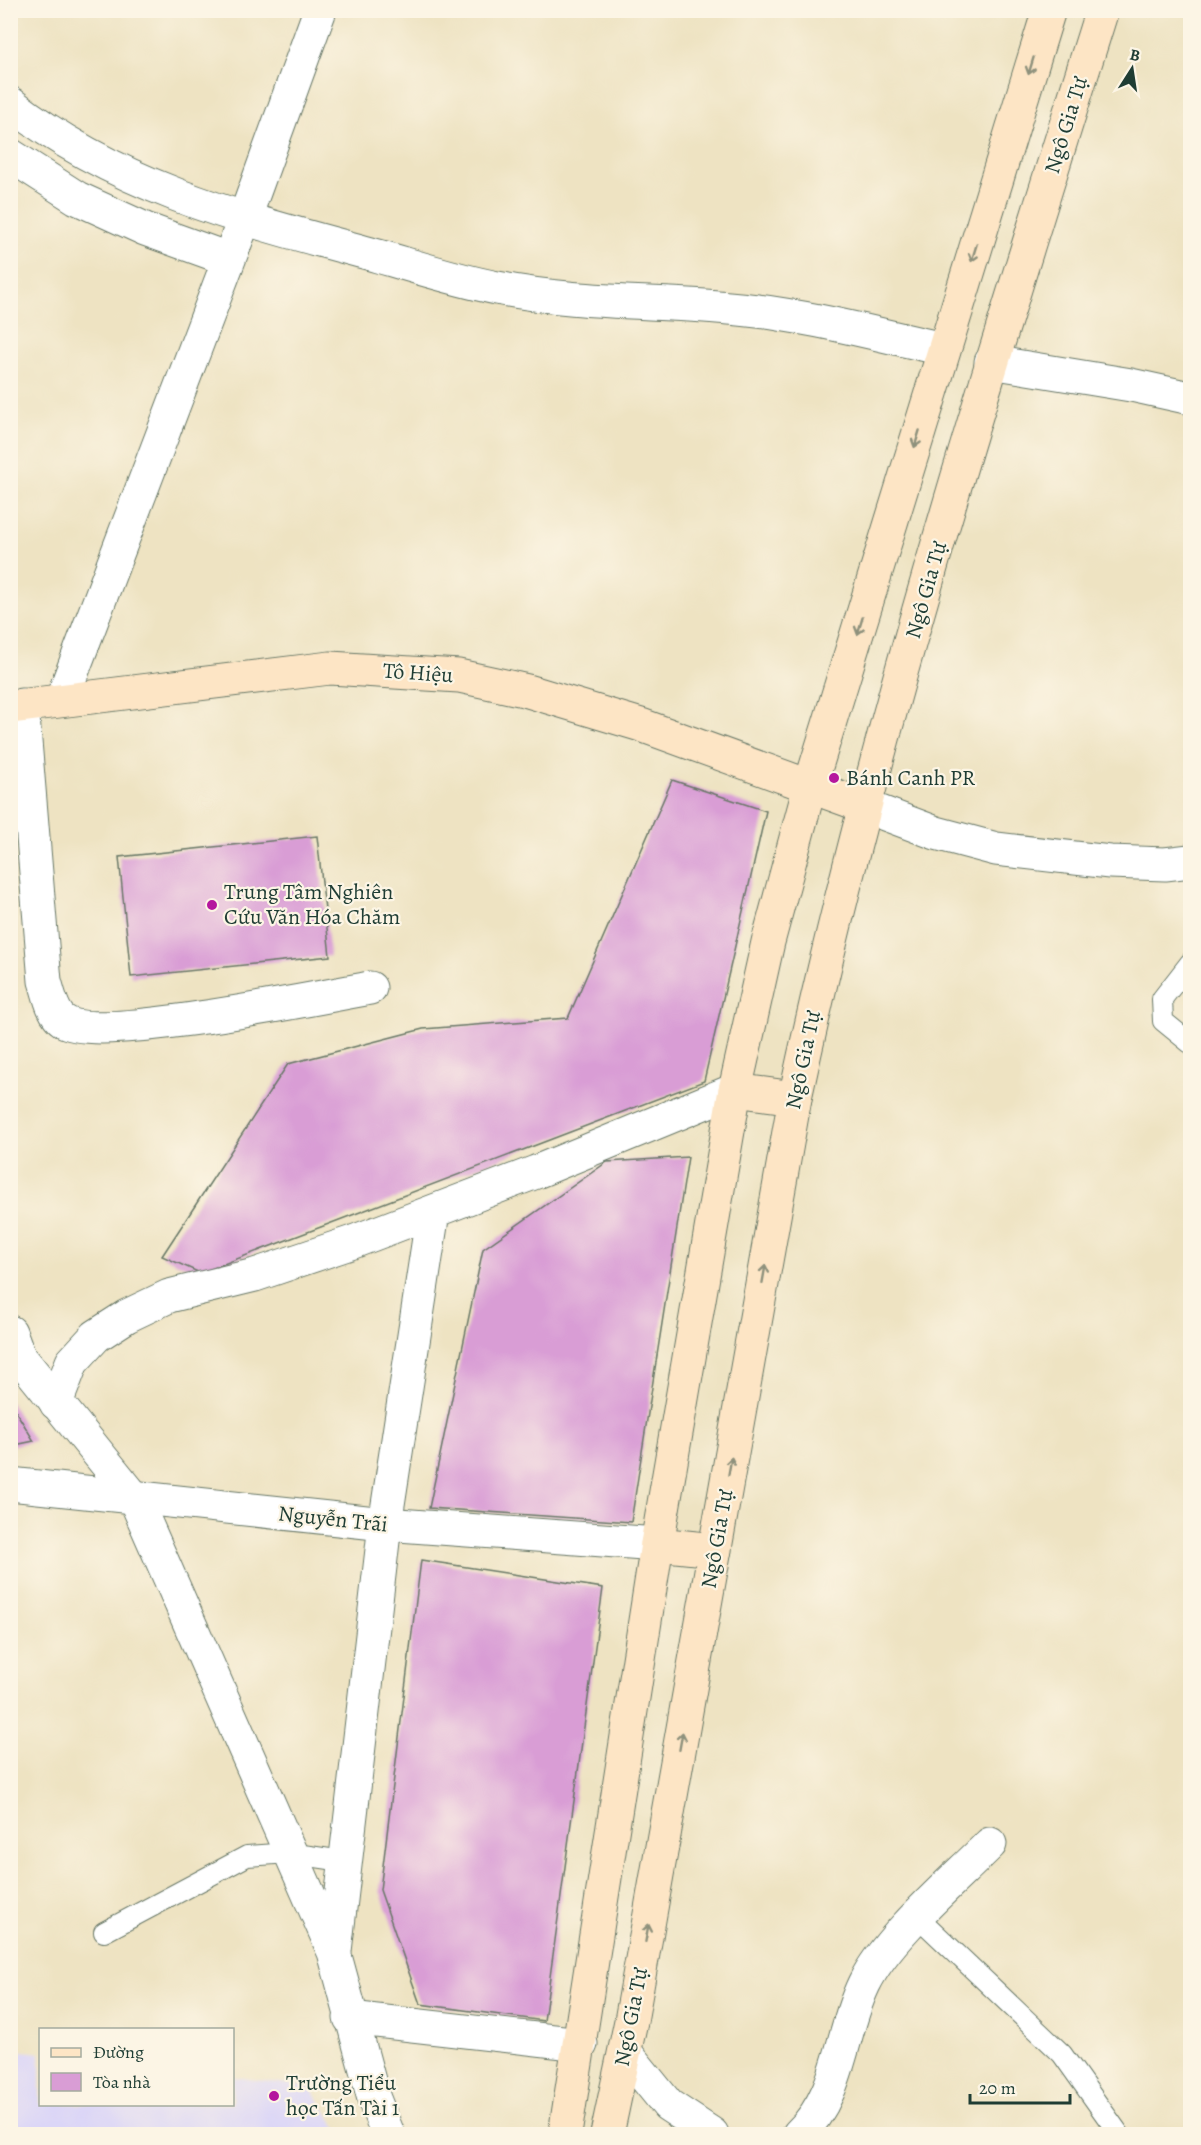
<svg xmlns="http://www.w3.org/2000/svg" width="1201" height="2145" font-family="Alegreya,serif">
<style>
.built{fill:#dbd6f7}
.building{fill:#d99dd5}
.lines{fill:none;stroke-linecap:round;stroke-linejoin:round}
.lane-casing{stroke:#677766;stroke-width:22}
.street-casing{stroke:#677766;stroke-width:35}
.secondary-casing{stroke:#677766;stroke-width:35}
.lane{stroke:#fff;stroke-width:20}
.street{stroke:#fff;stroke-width:33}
.secondary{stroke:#fde5c5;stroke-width:33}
.oneway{stroke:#8e917c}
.poi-dot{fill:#b5179e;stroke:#fcf5e5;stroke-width:2}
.labels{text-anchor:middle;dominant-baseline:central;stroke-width:4.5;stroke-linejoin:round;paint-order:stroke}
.street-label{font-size:22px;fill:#1f3d34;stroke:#fcf5e5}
.poi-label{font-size:22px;fill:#1f3d34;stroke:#fcf5e5;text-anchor:start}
</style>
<rect width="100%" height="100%" fill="#fcf5e5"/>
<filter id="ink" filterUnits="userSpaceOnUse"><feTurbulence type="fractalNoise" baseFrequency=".0167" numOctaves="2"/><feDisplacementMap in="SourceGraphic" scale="12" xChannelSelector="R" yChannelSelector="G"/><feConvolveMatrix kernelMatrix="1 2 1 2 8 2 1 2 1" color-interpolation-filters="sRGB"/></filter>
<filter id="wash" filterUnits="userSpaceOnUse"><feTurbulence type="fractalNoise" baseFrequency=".008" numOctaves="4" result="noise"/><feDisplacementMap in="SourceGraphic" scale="24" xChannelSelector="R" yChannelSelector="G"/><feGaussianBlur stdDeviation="1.35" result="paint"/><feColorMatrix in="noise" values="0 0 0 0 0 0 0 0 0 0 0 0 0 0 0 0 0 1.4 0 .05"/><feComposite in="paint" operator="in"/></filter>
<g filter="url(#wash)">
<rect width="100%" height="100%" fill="#eee3c2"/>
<!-- built -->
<polygon class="built" points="11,2050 40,2053 40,2104 232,2104 233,2077 310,2087 341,2134 11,2134"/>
<g id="blocks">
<!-- building -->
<g class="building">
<polygon points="672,780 766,811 704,1081 200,1273 162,1256 288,1064 423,1029 568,1018"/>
<polygon points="317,836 330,956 131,977 119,857"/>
<polygon points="688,1157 631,1522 429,1508 483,1249 607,1162"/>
<polygon points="10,1402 34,1441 10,1446"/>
<polygon points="421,1560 603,1588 544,2021 420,2004 380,1890"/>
</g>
</g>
</g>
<g filter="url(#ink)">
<use href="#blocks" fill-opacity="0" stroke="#677766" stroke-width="1.5"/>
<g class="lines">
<!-- lane casing -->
<g class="lane-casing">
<g id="lane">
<polyline points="1190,963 1162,999 1163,1021 1190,1043"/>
<polyline points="918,1917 1062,2054 1119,2134"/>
<polyline points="104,1932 247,1856 289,1853 343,1861"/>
</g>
</g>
<!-- street casing -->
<g class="street-casing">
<g id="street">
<path d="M10,103C113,184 236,218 360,251C405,263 451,279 497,288C592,307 690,299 785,315C839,323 891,338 944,349"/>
<polyline points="10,155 77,198 145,229 228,259"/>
<polyline points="991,362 1131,385 1190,398"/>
<polyline points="62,699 244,220 320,10"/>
<path d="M22,705L45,981C49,993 52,1013 64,1021C97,1043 321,997 370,988"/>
<polyline points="864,806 936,833 996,849 1110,862 1165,864 1190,861"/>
<polyline points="10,1332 19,1356 135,1499 334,1952 374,2099 388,2134"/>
<polyline points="56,1403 72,1362 96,1336 127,1316 169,1296 255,1275 353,1242 536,1172 735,1090"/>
<polyline points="10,1484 385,1524 657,1544"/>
<polyline points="335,1951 385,1524 433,1212"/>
<polyline points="350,2018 581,2044"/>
<polyline points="625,2052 668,2105 712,2134"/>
<path d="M799,2134C841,2095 840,2033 864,1984C886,1938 952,1882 990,1844"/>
</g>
</g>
<!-- secondary casing -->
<g class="secondary-casing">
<g id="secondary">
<polyline points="10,707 330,668 459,676 528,691 641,725 864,806"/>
<polyline points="735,1090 795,1098"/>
<polyline points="657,1544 715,1550"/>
<polyline points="565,2134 657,1544 735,1090 768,942 810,786 1049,10"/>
<path d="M607,2134L631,2021L795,1098C874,730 989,370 1102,10"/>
</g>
</g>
<!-- lane -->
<use href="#lane" class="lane"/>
<!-- street -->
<use href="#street" class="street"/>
<!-- secondary -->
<use href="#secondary" class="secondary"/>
</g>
<!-- one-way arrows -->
<defs><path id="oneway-shaft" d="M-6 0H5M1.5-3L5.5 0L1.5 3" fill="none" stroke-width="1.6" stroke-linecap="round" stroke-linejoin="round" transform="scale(1.5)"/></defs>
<g class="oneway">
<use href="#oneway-shaft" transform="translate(1031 66) rotate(107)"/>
<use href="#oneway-shaft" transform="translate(974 253) rotate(107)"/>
<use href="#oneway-shaft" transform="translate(917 439) rotate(107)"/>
<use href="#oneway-shaft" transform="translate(860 626) rotate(107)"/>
<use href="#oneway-shaft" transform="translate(764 1274) rotate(-80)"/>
<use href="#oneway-shaft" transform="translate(730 1466) rotate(-80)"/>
<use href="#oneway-shaft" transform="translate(681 1741) rotate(-80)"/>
<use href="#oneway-shaft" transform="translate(647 1933) rotate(-80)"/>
</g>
</g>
<!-- markers -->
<g class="poi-dot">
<circle cx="834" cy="778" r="6"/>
<circle cx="212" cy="905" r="6"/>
<circle cx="274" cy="2096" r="6"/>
</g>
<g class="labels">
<!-- street labels -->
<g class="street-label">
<text transform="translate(1066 125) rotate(-73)">Ngô Gia Tự</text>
<text transform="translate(926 590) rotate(-74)">Ngô Gia Tự</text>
<text transform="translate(418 673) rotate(4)">Tô Hiệu</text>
<text transform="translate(803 1060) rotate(-78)">Ngô Gia Tự</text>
<text transform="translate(333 1519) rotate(6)">Nguyễn Trãi</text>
<text transform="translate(717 1539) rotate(-80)">Ngô Gia Tự</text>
<text transform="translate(631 2017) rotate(-79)">Ngô Gia Tự</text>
</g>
<!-- poi labels -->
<g class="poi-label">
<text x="846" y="778">Bánh Canh PR</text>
<text x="224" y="892">Trung Tâm Nghiên<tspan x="224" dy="25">Cứu Văn Hóa Chăm</tspan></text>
<text x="286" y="2083">Trường Tiểu<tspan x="286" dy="25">học Tấn Tài 1</tspan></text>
</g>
</g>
<!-- margin -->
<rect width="1201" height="2145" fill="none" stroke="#fcf5e5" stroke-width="36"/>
<!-- legend -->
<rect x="39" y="2028" width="195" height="78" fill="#fcf5e5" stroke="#a4ab9e" stroke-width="1.5"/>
<rect x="51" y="2048" width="30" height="9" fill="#fde5c5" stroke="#a4ab9e" stroke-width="1.5"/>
<text x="93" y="2058" font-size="18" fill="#1f3d34">Đường</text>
<rect x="51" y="2073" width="30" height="18" fill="#d99dd5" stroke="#a4ab9e" stroke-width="1.5"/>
<text x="93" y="2088" font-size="18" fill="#1f3d34">Tòa nhà</text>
<!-- north arrow -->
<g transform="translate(1132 69) rotate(12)" stroke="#fcf5e5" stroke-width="4.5" paint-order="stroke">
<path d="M0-4.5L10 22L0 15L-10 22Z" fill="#1f3d34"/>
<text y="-9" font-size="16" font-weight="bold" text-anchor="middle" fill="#1f3d34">B</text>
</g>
<!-- scale -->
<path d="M970 2094v9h100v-9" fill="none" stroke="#1f3d34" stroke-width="3"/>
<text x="979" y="2094" font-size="18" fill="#1f3d34" stroke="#fcf5e5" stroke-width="4.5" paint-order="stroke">20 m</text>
</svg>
